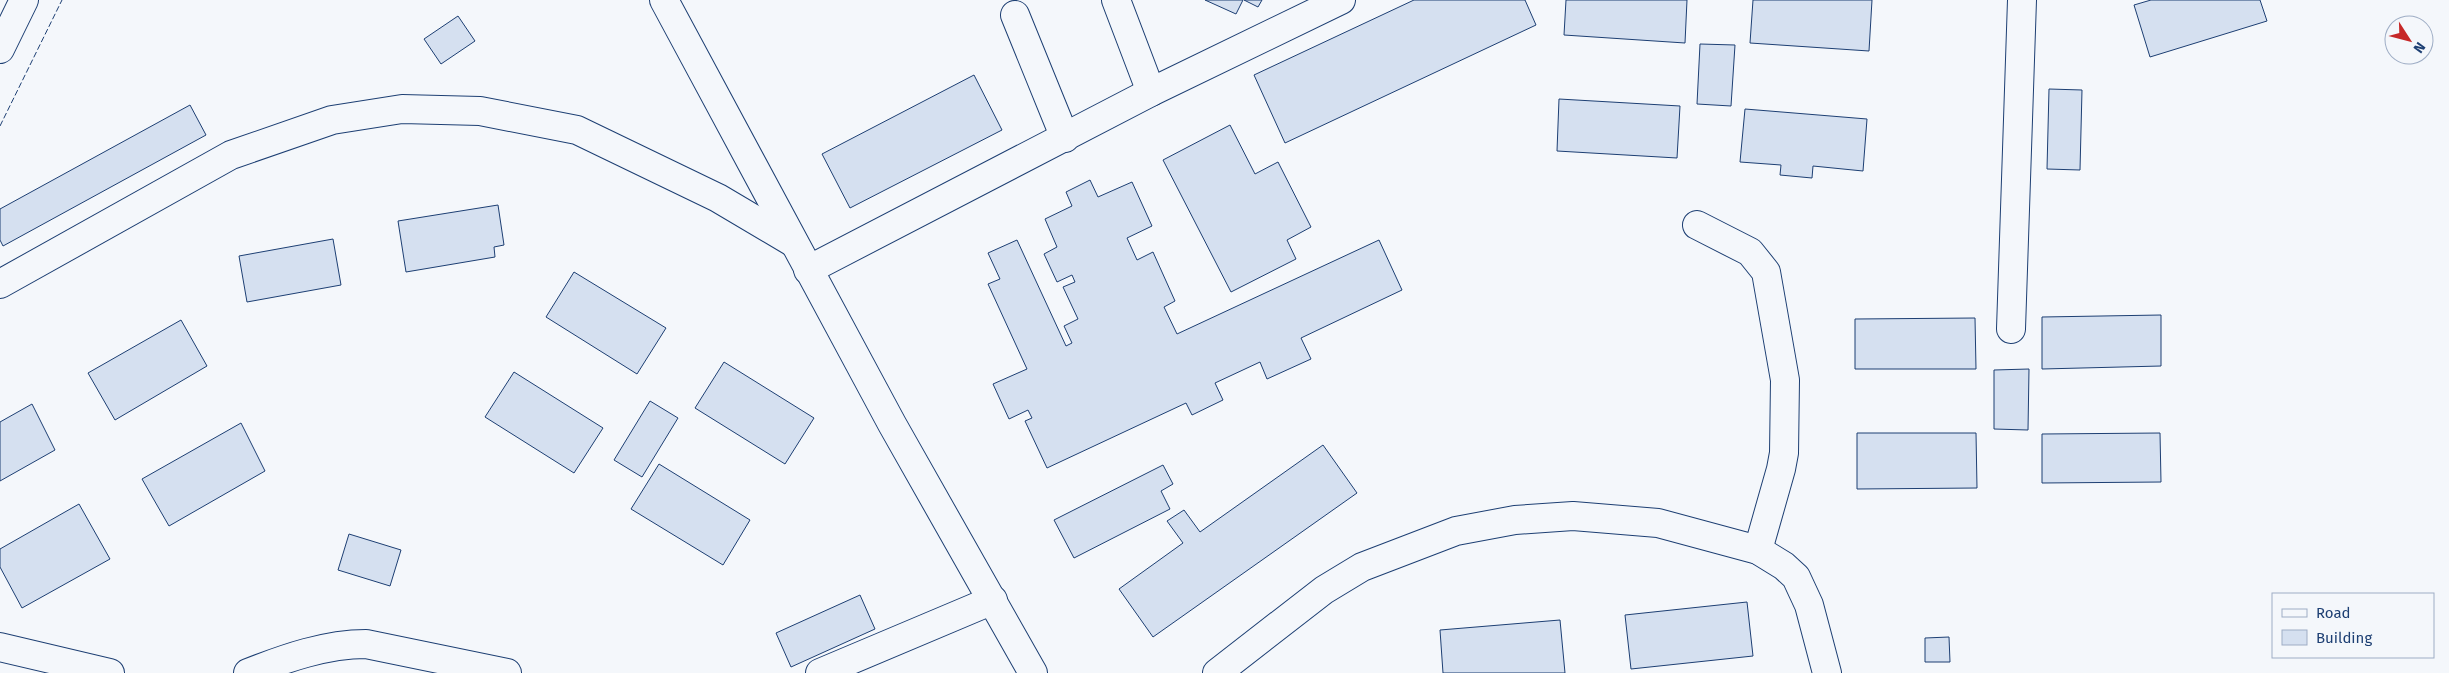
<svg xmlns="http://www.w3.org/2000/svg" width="2449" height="673" font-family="'Fira Sans',sans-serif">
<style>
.building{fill:#d5e0f0;stroke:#1d3f73}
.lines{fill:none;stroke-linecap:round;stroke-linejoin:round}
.minor-casing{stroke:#1d3f73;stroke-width:30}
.minor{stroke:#f4f7fb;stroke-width:28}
.fence{stroke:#1d3f73;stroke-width:1;stroke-dasharray:6 2.5;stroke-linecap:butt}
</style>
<rect width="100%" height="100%" fill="#f4f7fb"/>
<!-- building -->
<g class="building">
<polygon points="1205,0 1243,0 1236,14"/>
<polygon points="1244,0 1262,0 1258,7"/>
<polygon points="1414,0 1525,0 1536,25 1285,143 1254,75"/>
<polygon points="1566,0 1687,0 1685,43 1564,35"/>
<polygon points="1753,0 1872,0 1869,51 1750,43"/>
<polygon points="2151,0 2260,0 2267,21 2150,57 2134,5"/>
<polygon points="458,16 475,41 441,64 424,39"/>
<polygon points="1700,44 1735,45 1731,106 1697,104"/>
<polygon points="974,75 1002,130 850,208 822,154"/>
<polygon points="2049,89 2082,90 2080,170 2047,169"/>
<polygon points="1559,99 1680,106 1677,158 1557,151"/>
<polygon points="190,105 206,135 3,246 0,240 0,209"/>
<polygon points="1745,109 1867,119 1863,171 1813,166 1812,178 1780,175 1781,165 1740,162"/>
<polygon points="1230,125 1255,174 1278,162 1311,227 1287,240 1296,259 1231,292 1163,160"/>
<polygon points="1090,180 1098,197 1132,182 1152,226 1127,238 1137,260 1153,252 1175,301 1164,307 1177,334 1379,240 1402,290 1301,338 1311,359 1267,379 1260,362 1215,383 1223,400 1192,415 1186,403 1047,468 1025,421 1032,418 1028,410 1009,419 993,384 1027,369 988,284 1000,279 988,253 1017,240 1066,346 1072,343 1064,326 1078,319 1063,287 1075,282 1072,275 1057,282 1044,254 1057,247 1045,219 1072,206 1066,192"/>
<polygon points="498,205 504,245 494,247 495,257 406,272 398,221"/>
<polygon points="333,239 341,285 247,302 239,256"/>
<polygon points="574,272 666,328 637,374 546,317"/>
<polygon points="2161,315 2161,366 2042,369 2042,317"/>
<polygon points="1975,318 1976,369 1855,369 1855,319"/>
<polygon points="181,320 207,366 115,420 88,373"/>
<polygon points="724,362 814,418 785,464 695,408"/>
<polygon points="2029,369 2028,430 1994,429 1994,370"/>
<polygon points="514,372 603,428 574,473 485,417"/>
<polygon points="650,401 678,418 642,477 614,460"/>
<polygon points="32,404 55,450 0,481 0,422"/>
<polygon points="241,423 265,471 169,526 142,479"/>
<polygon points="1857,433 1976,433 1977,488 1857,489"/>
<polygon points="2160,433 2161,482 2042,483 2042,434"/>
<polygon points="1323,445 1357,493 1153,637 1119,589 1183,543 1167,521 1184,510 1200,532"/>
<polygon points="659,464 750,520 723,565 631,509"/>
<polygon points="1163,465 1173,484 1161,491 1170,509 1074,558 1054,520"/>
<polygon points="79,504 110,559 22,608 0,567 0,549"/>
<polygon points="349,534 401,550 390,586 338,570"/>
<polygon points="860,595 875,629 791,667 776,633"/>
<polygon points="1747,602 1753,656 1631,669 1625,615"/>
<polygon points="1560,620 1565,673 1443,673 1440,630"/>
<polygon points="1949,637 1950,662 1925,662 1925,638"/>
</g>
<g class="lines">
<!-- minor casing -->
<g class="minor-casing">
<g id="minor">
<polyline points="664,0 892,424 1033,673"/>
<polyline points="1116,0 1151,92"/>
<polyline points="1015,15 1065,138"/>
<polyline points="0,49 24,0"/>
<polyline points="1697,225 1750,252 1766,272 1785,380 1784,453 1781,469 1758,550"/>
<polyline points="808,270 1151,92 1341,0"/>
<polyline points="0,284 231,155 332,120 402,109 480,111 577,130 718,198 794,243"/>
<polyline points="2011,329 2022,0"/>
<polyline points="0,647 110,673"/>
<path d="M248,673C286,658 326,644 366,644L507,673"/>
<polyline points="820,673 993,600"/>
<polyline points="1217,673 1324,590 1362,567 1456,531 1515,520 1573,516 1658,523 1758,550 1784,566 1796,577 1809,605 1827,673"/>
</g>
</g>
<!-- minor -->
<use href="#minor" class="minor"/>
<!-- fence -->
<polyline class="fence" points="0,126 62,0"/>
</g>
<!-- legend -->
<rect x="2272" y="593" width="162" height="65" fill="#f4f7fb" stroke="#9eadc5"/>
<rect x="2282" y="609" width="25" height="8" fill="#f4f7fb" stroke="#9eadc5"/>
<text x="2316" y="618" font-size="15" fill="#1d3f73">Road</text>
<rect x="2282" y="630" width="25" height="15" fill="#d5e0f0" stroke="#9eadc5"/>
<text x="2316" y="643" font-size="15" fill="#1d3f73">Building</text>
<!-- north arrow -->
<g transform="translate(2409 40) rotate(126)"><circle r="24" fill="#f4f7fb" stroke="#9eadc5"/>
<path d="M0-4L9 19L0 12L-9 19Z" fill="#c62828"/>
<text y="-8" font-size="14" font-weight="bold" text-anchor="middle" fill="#1d3f73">N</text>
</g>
</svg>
